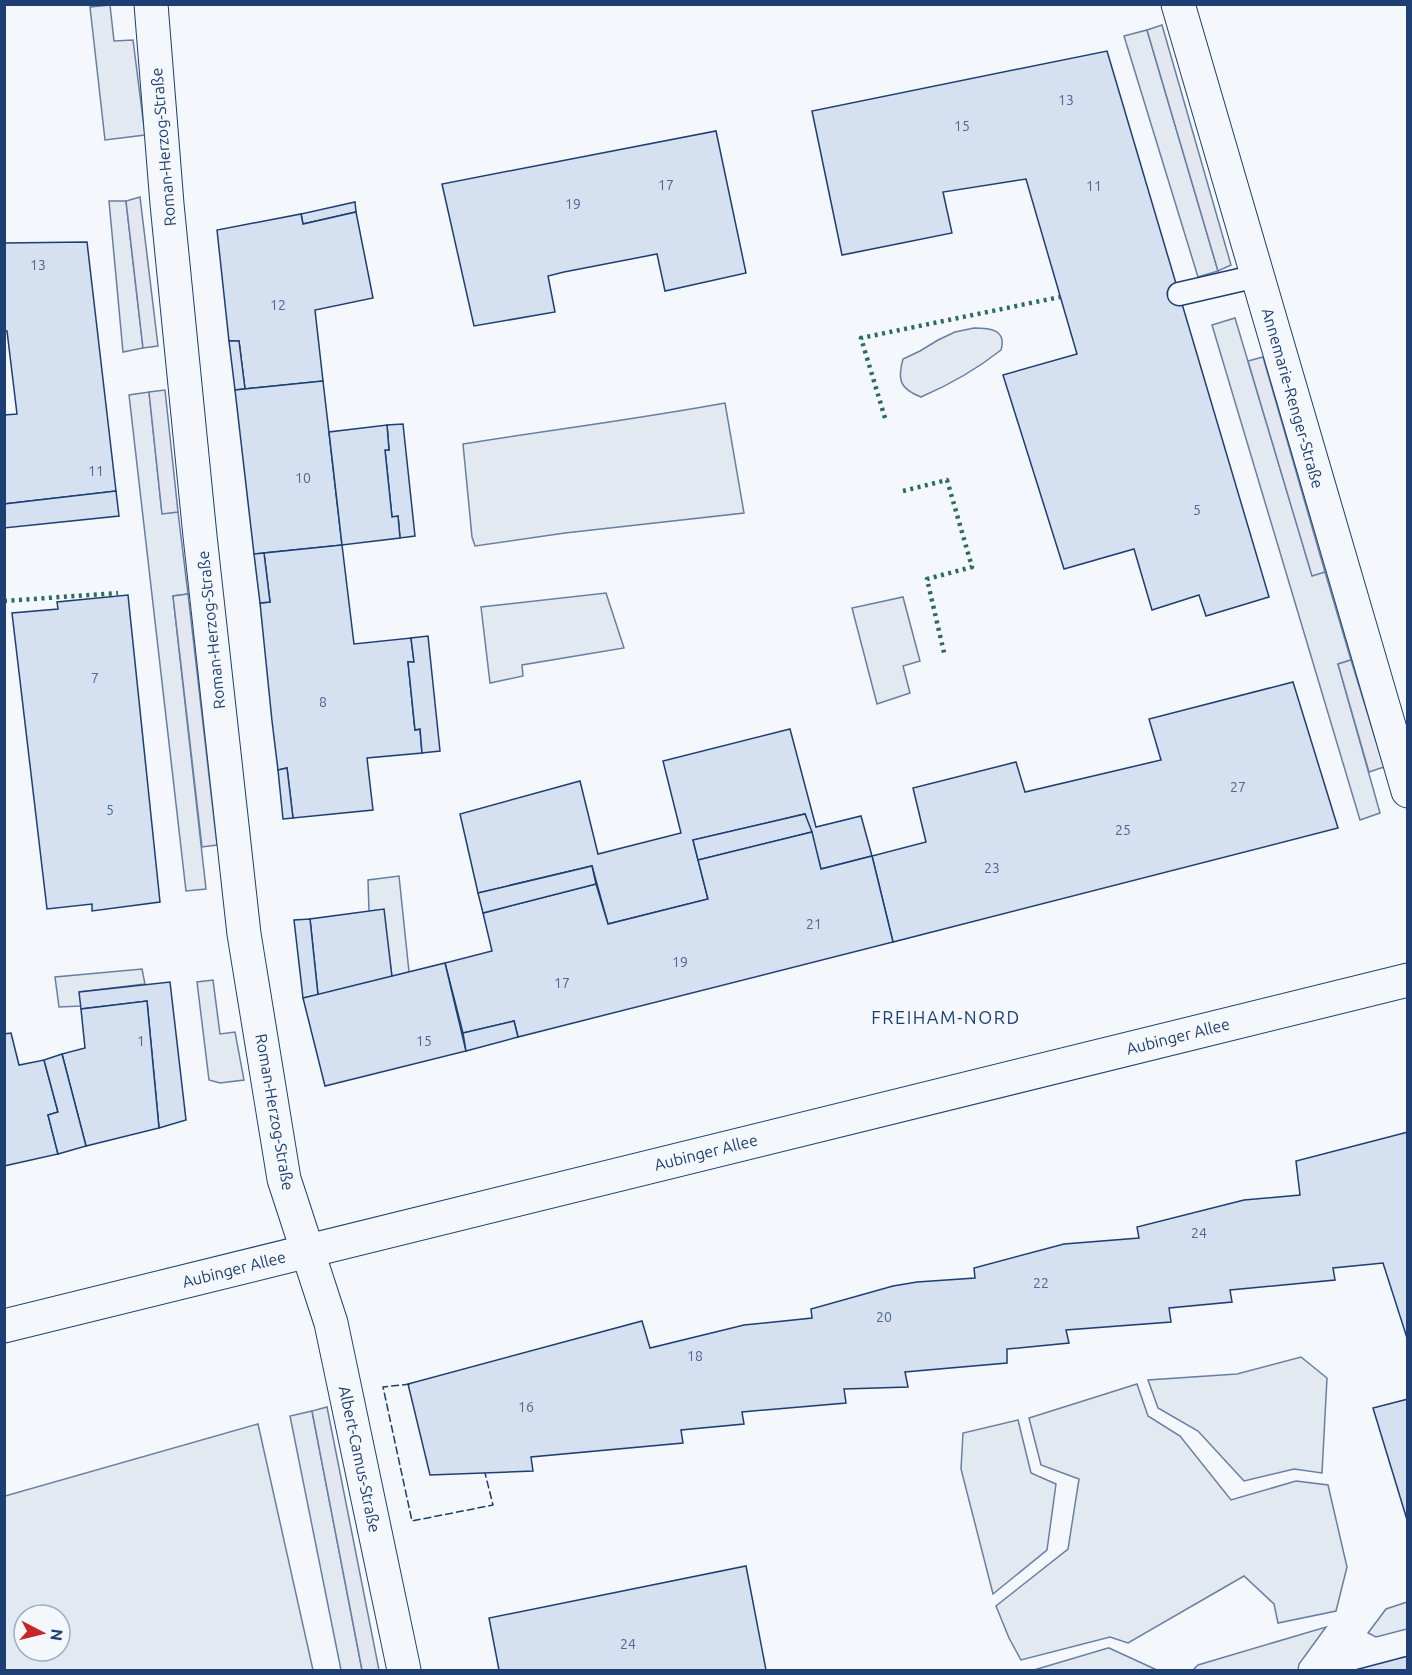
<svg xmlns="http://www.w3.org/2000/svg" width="1412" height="1675" font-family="Ubuntu,sans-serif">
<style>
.green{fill:#e3e9f0;stroke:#687fa3;stroke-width:1.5;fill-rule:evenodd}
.parking{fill:#e3e8f0;stroke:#687fa3;stroke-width:1.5}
.building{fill:#d5e0f0;stroke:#1d3f73;stroke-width:1.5}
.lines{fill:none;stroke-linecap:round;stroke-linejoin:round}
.service-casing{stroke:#1d3f73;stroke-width:25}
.minor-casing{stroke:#1d3f73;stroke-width:35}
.service{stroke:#f4f7fb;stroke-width:22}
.minor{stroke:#f4f7fb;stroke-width:33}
.hedge{stroke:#2c6c60;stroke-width:4.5;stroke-dasharray:3 4.5;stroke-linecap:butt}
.fence{stroke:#1d3f73;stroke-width:1.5;stroke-dasharray:8 3;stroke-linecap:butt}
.labels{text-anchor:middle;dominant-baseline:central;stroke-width:4.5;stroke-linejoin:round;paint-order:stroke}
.number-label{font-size:14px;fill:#4b6792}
.street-label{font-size:16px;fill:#1d3f73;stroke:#f4f7fb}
.neighbourhood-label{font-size:18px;letter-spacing:1.5px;fill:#1d3f73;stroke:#f4f7fb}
</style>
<rect width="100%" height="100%" fill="#f4f7fb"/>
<!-- green -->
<g class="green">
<polygon points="110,5 114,41 133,40 145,135 105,140 90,7"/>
<polygon points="1147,30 1218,271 1198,277 1124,36"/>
<polygon points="109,201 126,201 143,348 123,352"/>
<polygon points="1235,318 1312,575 1325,572 1351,660 1338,664 1380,813 1360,820 1212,325"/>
<path d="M974,328C989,328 1007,329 1001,350C977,369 949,385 921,397C900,389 897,380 903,359L920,351L938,340L955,332Z"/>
<polygon points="149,392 162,513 178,512 188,594 173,596 206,889 186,891 129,395"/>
<path d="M725,403L744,513L565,533L475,546L472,537L463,444C551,430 638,419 725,403Z"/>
<polygon points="606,593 624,648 522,665 523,676 490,683 481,607"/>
<polygon points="903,597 920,661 903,666 910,693 877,704 852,608"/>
<polygon points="399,876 409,972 392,977 383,910 369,911 368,880"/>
<polygon points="142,969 145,984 80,992 81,1006 59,1007 55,977"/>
<polygon points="213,980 220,1034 235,1032 244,1080 220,1083 209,1080 197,982"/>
<polygon points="1301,1357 1327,1378 1322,1473 1294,1469 1244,1481 1198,1431 1158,1408 1148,1380 1237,1374"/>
<polygon points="1137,1384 1148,1416 1180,1436 1231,1500 1296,1481 1328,1485 1347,1567 1336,1611 1278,1623 1274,1604 1244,1576 1128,1643 1110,1637 1021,1660 1009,1638 996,1606 1068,1549 1079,1479 1041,1465 1029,1418"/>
<polygon points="312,1411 362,1670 341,1670 290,1416"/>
<polygon points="1018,1420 1031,1473 1056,1484 1047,1550 993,1594 961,1469 963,1433"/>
<path d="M258,1424L313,1670H5V1496ZM24,1615H60V1651H24Z"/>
<polygon points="1407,1602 1407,1629 1376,1637 1368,1633 1386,1609"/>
<polygon points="1326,1627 1299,1664 1298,1670 1193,1670 1198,1665"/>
<polygon points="1109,1648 1157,1670 1034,1670 1108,1648"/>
</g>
<!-- parking -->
<g class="parking">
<polygon points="1162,25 1231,265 1218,271 1147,30"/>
<polygon points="140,197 158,346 143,348 126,201"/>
<polygon points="1263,357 1325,572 1312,576 1248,361"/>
<polygon points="165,390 178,512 162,514 149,392"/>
<polygon points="188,594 217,845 202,847 173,596"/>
<polygon points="1351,660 1384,767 1369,772 1338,664"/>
<polygon points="327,1407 379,1670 362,1670 312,1411"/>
</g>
<!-- building -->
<g class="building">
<polygon points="1107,51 1269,597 1206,616 1199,595 1152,610 1134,549 1064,569 1003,375 1077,354 1026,179 943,192 952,233 842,255 812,111"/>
<polygon points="716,131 746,273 665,291 657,254 564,272 548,276 555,312 474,326 442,184"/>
<polygon points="355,202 356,212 303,224 301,214"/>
<polygon points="356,212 373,298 315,310 323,381 245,389 239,341 229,341 217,230 301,214 303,224"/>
<polygon points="87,242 116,491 4,504 4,415 17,414 7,331 4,331 4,243"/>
<polygon points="229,341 239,341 245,389 235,390"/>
<polygon points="323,381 342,545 254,554 235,390"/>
<polygon points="403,424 415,536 400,538 398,516 392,517 385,450 389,450 387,425"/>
<polygon points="387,425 389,450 385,450 392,517 398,516 400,538 342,545 329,432"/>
<polygon points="116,491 119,516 4,528 4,504"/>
<polygon points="342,545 354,644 411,638 414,662 408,662 415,730 420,729 422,753 367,758 373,810 293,818 287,768 278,770 272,721 260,603 270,602 264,553"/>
<polygon points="264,553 270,602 260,603 254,554"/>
<polygon points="128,595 160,902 92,911 92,904 47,909 12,613 58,609 57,602"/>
<polygon points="428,636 440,751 422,753 420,729 415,730 408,662 414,662 411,638"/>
<polygon points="1293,682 1338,828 893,942 872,856 926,842 913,788 1016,762 1025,792 1161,760 1149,719"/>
<polygon points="790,729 816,827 861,816 872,856 821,869 805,814 693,840 708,899 608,924 592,866 478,893 460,814 580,781 598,854 681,833 663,761"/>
<polygon points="287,768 293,818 283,819 278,770"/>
<polygon points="805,814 812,832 698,860 693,840"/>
<polygon points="812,832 821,869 872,856 893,942 518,1037 514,1021 463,1033 445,963 492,951 483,913 596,884 608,924 708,899 698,860"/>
<polygon points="592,866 596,884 483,913 478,893"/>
<polygon points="384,909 392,977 318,995 310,919"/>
<polygon points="310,919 318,995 303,998 294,920"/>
<polygon points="445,963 466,1051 325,1086 303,998"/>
<polygon points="170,982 186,1120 159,1128 147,1001 81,1009 79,992"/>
<polygon points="147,1001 159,1128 86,1146 62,1054 85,1048 81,1009"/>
<polygon points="514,1021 518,1037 466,1051 463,1033"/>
<polygon points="11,1033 19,1065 44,1060 58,1112 48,1115 58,1154 4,1166 4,1034"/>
<polygon points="62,1054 86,1146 58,1154 48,1115 58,1112 44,1060"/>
<polygon points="1408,1132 1408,1341 1383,1263 1333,1268 1335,1280 1230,1290 1232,1302 1169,1308 1171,1322 1066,1330 1069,1343 1007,1349 1007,1363 905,1372 908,1387 844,1389 846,1403 742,1412 744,1424 681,1430 683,1443 531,1457 533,1471 430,1475 408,1384 642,1321 650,1348 744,1325 812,1318 811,1309 893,1286 917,1282 975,1278 974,1268 1064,1244 1139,1238 1137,1227 1244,1200 1300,1195 1296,1161"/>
<polygon points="1408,1399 1408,1523 1373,1408"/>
<polygon points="746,1566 766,1670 499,1670 489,1618"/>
<polygon points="1408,1656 1408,1670 1355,1670"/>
</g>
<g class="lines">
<!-- service casing -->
<g class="service-casing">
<polyline id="service" points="1179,294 1257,276"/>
</g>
<!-- minor casing -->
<g class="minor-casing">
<g id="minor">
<polyline points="151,4 167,204 200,536 244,934 284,1179 331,1323 404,1670"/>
<polyline points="1178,4 1408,791"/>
<polyline points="4,1326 1408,980"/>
</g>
</g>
<!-- service -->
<use href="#service" class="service"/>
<!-- minor -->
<use href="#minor" class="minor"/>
<!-- hedge -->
<g class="hedge">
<polyline points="885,418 861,338 1060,297"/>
<polyline points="903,491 947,480 972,567 927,579 945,657"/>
<polyline points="4,601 118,593"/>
</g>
<!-- fence -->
<polyline class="fence" points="410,1384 383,1387 412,1521 493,1505 485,1473"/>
</g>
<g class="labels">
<!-- number labels -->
<g class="number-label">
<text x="1066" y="100">13</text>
<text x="962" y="126">15</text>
<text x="666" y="185">17</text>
<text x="1094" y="186">11</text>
<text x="573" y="204">19</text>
<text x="38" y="265">13</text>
<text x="278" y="305">12</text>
<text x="96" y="471">11</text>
<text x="303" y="478">10</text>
<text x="1197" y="510">5</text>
<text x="95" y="678">7</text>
<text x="323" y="702">8</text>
<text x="1238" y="787">27</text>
<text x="110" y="810">5</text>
<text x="1123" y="830">25</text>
<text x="992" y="868">23</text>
<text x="814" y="924">21</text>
<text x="680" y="962">19</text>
<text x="562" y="983">17</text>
<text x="141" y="1041">1</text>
<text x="424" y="1041">15</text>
<text x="1199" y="1233">24</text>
<text x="1041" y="1283">22</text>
<text x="884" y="1317">20</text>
<text x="695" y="1356">18</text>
<text x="526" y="1407">16</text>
<text x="628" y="1644">24</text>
</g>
<!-- street labels -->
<g class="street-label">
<text transform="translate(163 147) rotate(-95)">Roman-Herzog-Straße</text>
<text transform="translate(1293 398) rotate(74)">Annemarie-Renger-Straße</text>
<text transform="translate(211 630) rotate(-96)">Roman-Herzog-Straße</text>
<text transform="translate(1178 1036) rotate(-14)">Aubinger Allee</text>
<text transform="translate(275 1112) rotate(80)">Roman-Herzog-Straße</text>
<text transform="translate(706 1152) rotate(-14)">Aubinger Allee</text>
<text transform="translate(234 1269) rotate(-14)">Aubinger Allee</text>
<text transform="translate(360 1459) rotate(78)">Albert-Camus-Straße</text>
</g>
<!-- neighbourhood labels -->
<g class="neighbourhood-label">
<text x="946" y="1017">FREIHAM-NORD</text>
</g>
</g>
<!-- border -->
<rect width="1412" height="1675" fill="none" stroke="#1d3f73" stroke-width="12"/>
<!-- north arrow -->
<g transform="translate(42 1633) rotate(97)"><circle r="28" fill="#f4f7fb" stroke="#9eadc5" stroke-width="1.5"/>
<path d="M0-4.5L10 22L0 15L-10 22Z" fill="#c62828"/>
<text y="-9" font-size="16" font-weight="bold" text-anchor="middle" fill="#1d3f73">N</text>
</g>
</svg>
